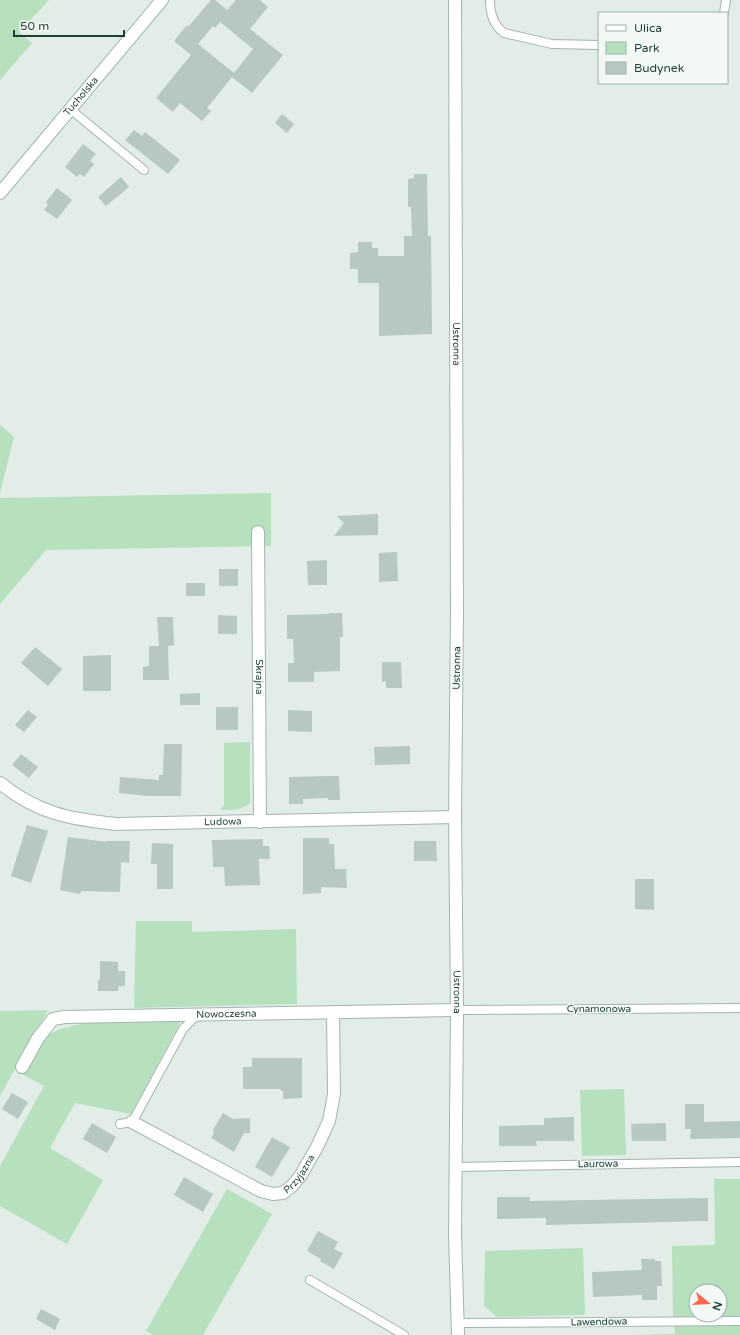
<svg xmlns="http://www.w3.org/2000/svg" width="740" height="1335" font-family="'Varela Round',sans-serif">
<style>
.green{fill:#b7e0be;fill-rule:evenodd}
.building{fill:#b6c8bf;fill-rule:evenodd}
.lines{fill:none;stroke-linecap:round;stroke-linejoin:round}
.lane-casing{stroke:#a3b5ad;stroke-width:10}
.street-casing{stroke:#a3b5ad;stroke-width:14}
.secondary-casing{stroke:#9ebaad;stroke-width:14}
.lane{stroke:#fff;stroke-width:8}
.street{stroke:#fff;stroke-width:12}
.secondary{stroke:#fff;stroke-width:12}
.labels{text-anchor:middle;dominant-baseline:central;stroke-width:3;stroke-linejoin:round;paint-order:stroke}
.street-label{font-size:10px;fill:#1f3f33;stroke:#f2f9f5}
</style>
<rect width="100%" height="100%" fill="#e1ede6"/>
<!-- green -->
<g class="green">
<polygon points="0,0 49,0 19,32 32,43 0,80"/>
<polygon points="0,425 14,437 0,493"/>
<polygon points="271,493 271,546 46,550 0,604 0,498"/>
<path d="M250,742V803C241,811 232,810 220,810L224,805V743Z"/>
<polygon points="136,921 192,921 192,932 296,929 297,1004 134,1008"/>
<polygon points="48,1010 0,1096 0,1011"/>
<polygon points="181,1021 131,1114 75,1103 50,1148 103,1180 67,1244 0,1206 0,1166 44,1086 22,1074 44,1037 60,1029 88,1022"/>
<polygon points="624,1089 626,1155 582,1156 580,1090"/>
<path d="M714,1179H740V1335H632L675,1334L673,1313L672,1246L715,1245ZM696,1291H720V1315H696Z"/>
<polygon points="227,1189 272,1214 203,1335 153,1335 146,1331"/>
<polygon points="583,1248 585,1315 497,1317 484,1306 485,1251"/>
</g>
<!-- building -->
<g class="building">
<path d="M211,0H215L227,10L236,0H260L268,7L250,29L283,55L252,93L232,77L207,108L211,111L202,121L180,103L173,112L156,98L191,55L174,41L187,25L188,27ZM220,22L253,49L234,73L198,44L213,26L215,28Z"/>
<polygon points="282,114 294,124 287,133 275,123"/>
<polygon points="134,130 142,136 145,132 180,160 168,174 125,140"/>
<polygon points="83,144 96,154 90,161 94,164 84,177 80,174 77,177 65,167"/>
<polygon points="414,174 427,174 428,236 431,236 432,334 379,336 379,283 358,283 358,269 350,269 350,253 358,252 358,242 372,242 372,248 378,248 378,256 404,256 404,236 412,236 411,207 408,207 408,179 414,178"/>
<polygon points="121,177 129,187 106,206 98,197"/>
<polygon points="57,188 72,200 57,219 44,210 48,205 46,202"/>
<polygon points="378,514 378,535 334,536 344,523 337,516"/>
<polygon points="397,552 398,581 379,582 379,553"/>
<polygon points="327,560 327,585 308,585 307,561"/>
<rect x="219" y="569" width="19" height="17"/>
<rect x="186" y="583" width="19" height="13"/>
<polygon points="329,613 342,613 343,637 340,637 340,671 314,672 314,682 288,682 288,663 294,663 293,639 287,639 287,615 329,614"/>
<polygon points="218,615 237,616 237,634 218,634"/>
<polygon points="157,617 173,617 174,645 168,646 169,680 143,680 143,667 149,666 149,646 159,646"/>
<polygon points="35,647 62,669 48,686 21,663"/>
<polygon points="111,655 111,691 83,691 83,656"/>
<polygon points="382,662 401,662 402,688 386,688 386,681 382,682"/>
<polygon points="200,693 200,705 180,705 180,694"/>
<rect x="216" y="707" width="22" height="23"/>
<polygon points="28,710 37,717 24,732 15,725"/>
<polygon points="288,710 312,711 312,732 288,731"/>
<polygon points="164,744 182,744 181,796 148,796 119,793 120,777 159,780 159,775 163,775"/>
<polygon points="410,746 410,764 375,765 374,747"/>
<polygon points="21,754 38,767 29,778 12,765"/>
<polygon points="327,776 339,776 340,800 328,800 328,798 303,799 303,804 289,804 289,777"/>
<polygon points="27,825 48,831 31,883 11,876"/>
<polygon points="68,837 107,842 107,841 130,841 129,863 121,862 120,892 81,891 80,894 60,890"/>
<polygon points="303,838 329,838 329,844 334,844 335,869 346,869 347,888 321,887 321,893 303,894"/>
<polygon points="263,839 263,846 269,846 270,859 259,859 260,885 225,886 224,867 213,867 212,840"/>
<polygon points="414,841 436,841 437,861 414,861"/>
<polygon points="152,843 173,844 173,889 157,889 157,864 151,864"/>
<polygon points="635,879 654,879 654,910 635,909"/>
<polygon points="100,961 118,962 118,971 125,971 125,986 119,986 118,991 98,991 98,981 100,978"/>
<polygon points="252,1058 302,1058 302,1098 283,1099 283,1091 281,1091 281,1089 243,1089 243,1067 252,1067"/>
<polygon points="12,1093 28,1102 18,1119 2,1109"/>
<polygon points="685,1104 704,1104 704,1122 740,1121 740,1138 690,1139 691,1129 685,1129"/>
<polygon points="223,1113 233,1119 250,1118 250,1133 244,1133 234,1152 211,1138 214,1133 213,1130"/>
<polygon points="574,1117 574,1141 536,1141 537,1146 499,1146 499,1126 544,1125 544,1118"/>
<polygon points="92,1123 116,1137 107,1153 83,1139"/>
<polygon points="666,1123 666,1141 632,1141 631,1124"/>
<polygon points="272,1137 290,1147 272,1177 255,1167"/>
<polygon points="184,1177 213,1194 203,1212 174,1195"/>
<polygon points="497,1197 530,1197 530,1201 708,1198 708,1221 546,1225 546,1218 497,1219"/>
<polygon points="318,1231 338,1242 334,1249 343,1253 334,1269 320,1261 321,1259 307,1251"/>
<polygon points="641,1259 655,1259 655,1261 661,1261 662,1286 657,1286 657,1300 642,1300 642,1295 593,1297 592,1272 642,1270"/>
<polygon points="41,1309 60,1319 55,1330 36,1319"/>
</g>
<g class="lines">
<!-- lane casing -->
<g class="lane-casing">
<g id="lane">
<path d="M490,0C490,13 493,25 504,33L552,44L599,45"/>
<polyline points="724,13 726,0"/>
<polyline points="70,109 144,170"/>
<polyline points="457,1010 740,1008"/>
<polyline points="120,1124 132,1122 134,1119 183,1029 197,1015"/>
<polyline points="456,1167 740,1162"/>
<polyline points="310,1280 404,1335"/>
<polyline points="458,1323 740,1321"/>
</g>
</g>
<!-- street casing -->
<g class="street-casing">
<g id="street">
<path id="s1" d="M455,0L457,612L455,817L457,1010L455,1234L458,1335"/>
<path id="s2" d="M258,532L260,822"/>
<path id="s3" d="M0,783C37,813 69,819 116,824L455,817"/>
<path id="s4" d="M22,1067L38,1038L53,1019L65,1017L457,1010"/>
<path id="s5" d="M132,1122L261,1191L273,1194L283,1193L292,1186L301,1175L317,1147L329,1121L334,1094L333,1013"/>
</g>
</g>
<!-- secondary casing -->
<g class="secondary-casing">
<g id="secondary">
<path id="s6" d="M0,193L162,0"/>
</g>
</g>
<!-- lane -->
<use href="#lane" class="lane"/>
<!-- street -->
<use href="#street" class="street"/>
<!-- secondary -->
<use href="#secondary" class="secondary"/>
</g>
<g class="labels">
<!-- street labels -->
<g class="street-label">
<text stroke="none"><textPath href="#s6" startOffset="126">Tucholska</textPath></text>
<text stroke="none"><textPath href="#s1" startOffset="344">Ustronna</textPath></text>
<text transform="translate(457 668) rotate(-89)">Ustronna</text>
<text stroke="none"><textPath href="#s2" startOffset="145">Skrajna</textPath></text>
<text stroke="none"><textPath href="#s3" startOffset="232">Ludowa</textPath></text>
<text stroke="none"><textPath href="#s1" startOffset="992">Ustronna</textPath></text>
<text x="599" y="1009">Cynamonowa</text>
<text stroke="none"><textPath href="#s4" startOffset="231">Nowoczesna</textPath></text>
<text transform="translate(598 1164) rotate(-1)">Laurowa</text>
<text stroke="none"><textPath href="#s5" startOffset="194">Przyjazna</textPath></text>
<text transform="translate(599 1322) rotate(-1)">Lawendowa</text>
</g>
</g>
<!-- legend -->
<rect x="598" y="12" width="130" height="72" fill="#f2f9f5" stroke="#9eafa7"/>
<rect x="606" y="25" width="20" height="6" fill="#ffffff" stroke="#9eafa7"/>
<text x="634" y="32" font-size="12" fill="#1f3f33">Ulica</text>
<rect x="606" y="42" width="20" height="12" fill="#b7e0be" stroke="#9eafa7"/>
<text x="634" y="52" font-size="12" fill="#1f3f33">Park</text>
<rect x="606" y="62" width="20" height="12" fill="#b6c8bf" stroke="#9eafa7"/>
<text x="634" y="72" font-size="12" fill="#1f3f33">Budynek</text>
<!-- north arrow -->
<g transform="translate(708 1303) rotate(108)"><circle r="19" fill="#f2f9f5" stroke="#9eafa7"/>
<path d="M0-3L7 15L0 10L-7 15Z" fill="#ff664d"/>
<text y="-6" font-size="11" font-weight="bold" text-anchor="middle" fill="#1f3f33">N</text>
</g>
<!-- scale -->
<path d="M14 30v6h110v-6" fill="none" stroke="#1f3f33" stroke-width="2"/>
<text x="20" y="30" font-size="12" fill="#1f3f33" stroke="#f2f9f5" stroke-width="3" paint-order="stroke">50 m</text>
</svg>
